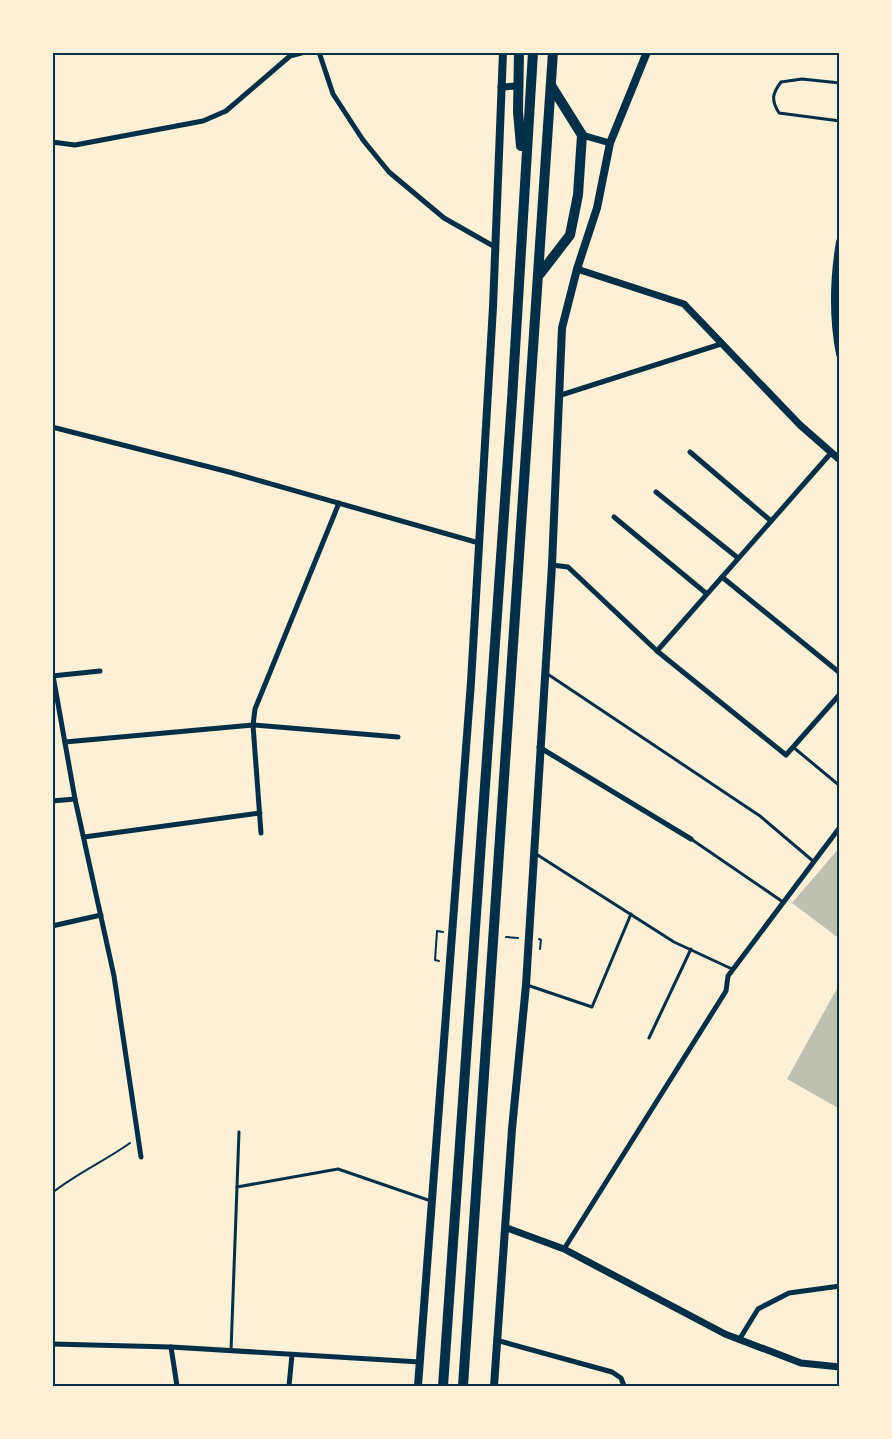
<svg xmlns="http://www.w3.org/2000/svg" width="892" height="1439" font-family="'Fira Sans Condensed',sans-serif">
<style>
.building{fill:#bec0b2}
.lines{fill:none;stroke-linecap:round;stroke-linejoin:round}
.path{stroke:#003049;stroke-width:2}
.service{stroke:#003049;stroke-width:3}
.minor{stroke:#003049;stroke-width:5}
.tertiary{stroke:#003049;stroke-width:7}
.secondary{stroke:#003049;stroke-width:8}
.primary{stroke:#003049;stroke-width:8}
.motorway{stroke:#003049;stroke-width:10}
.neatline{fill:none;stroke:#003049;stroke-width:2}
</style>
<rect width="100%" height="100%" fill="#fdf0d5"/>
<!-- building -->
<g class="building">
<polygon points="840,847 840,939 792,903"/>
<polygon points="840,983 840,1109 787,1079"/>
</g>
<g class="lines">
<!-- path -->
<g class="path">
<polyline points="506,937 518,938"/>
<polyline points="539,939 541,940 540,949"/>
<polyline points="439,961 435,960 437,931 443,932"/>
<path d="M52,1193C77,1173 105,1161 130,1143"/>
</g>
<!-- service -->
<g class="service">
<path d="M840,83L802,79L781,82C772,94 771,100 779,113L840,121"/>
<polyline points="546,673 760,816 813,861"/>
<polyline points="793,747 840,786"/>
<polyline points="691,839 783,902"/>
<polyline points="536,854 674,942 732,969"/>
<polyline points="527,985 592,1007 631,914"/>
<polyline points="649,1038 691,949"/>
<polyline points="237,1187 239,1132"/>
<polyline points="231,1351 237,1187 338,1169 431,1201"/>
</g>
<!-- minor -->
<g class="minor">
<polyline points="319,52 333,94 363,140 389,172 444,218 495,247"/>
<polyline points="52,142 75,145 203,121 226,111 290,56 305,52"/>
<polyline points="561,395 721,344"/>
<polyline points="52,427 229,472 479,543"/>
<polyline points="690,452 771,521"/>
<polyline points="656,492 738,558"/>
<polyline points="614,517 707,594"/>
<polyline points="552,565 568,567 657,651 786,755 840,694"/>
<polyline points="722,577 840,673"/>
<polyline points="657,651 831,453"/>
<polyline points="52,670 75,799 114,976 141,1157"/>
<polyline points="52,676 100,671"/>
<polyline points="65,742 253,725 398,737"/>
<polyline points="539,747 691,839"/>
<polyline points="52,801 75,799"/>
<polyline points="261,833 253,725 255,709 339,503"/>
<polyline points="84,837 260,813"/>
<polyline points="52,926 101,915"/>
<polyline points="564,1249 726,991 728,976 840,827"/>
<polyline points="496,1340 612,1372 621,1378 624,1386"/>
<polyline points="739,1340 758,1309 789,1293 840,1286"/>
<polyline points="52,1344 171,1347 420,1362"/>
<polyline points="171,1347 177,1386"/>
<polyline points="289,1386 292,1355"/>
</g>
<!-- tertiary -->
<g class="tertiary">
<polyline points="501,87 518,86"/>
<polyline points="582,135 610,143"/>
<polyline points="577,269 684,304 800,425 840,460"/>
<polyline points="507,1228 564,1249 725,1334 801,1363 840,1367"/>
</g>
<!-- secondary -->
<g class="secondary">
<polyline points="418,1386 471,682 493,307 503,52"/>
<polyline points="494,1386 512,1129 526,985 552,565 562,328 577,269 597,208 610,143 647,52"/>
</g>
<!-- primary -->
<path class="primary" d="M840,242C834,278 833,318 840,354"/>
<!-- motorway -->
<g class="motorway">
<polyline points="519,52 518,112 521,146"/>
<polyline points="540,274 570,235 578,195 582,135 552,87"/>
<polyline points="443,1386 512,400 533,52"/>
<polyline points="463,1386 553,52"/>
</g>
</g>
<!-- border -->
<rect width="892" height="1439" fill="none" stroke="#fdf0d5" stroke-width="108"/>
<rect x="54" y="54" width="784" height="1331" class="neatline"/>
</svg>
